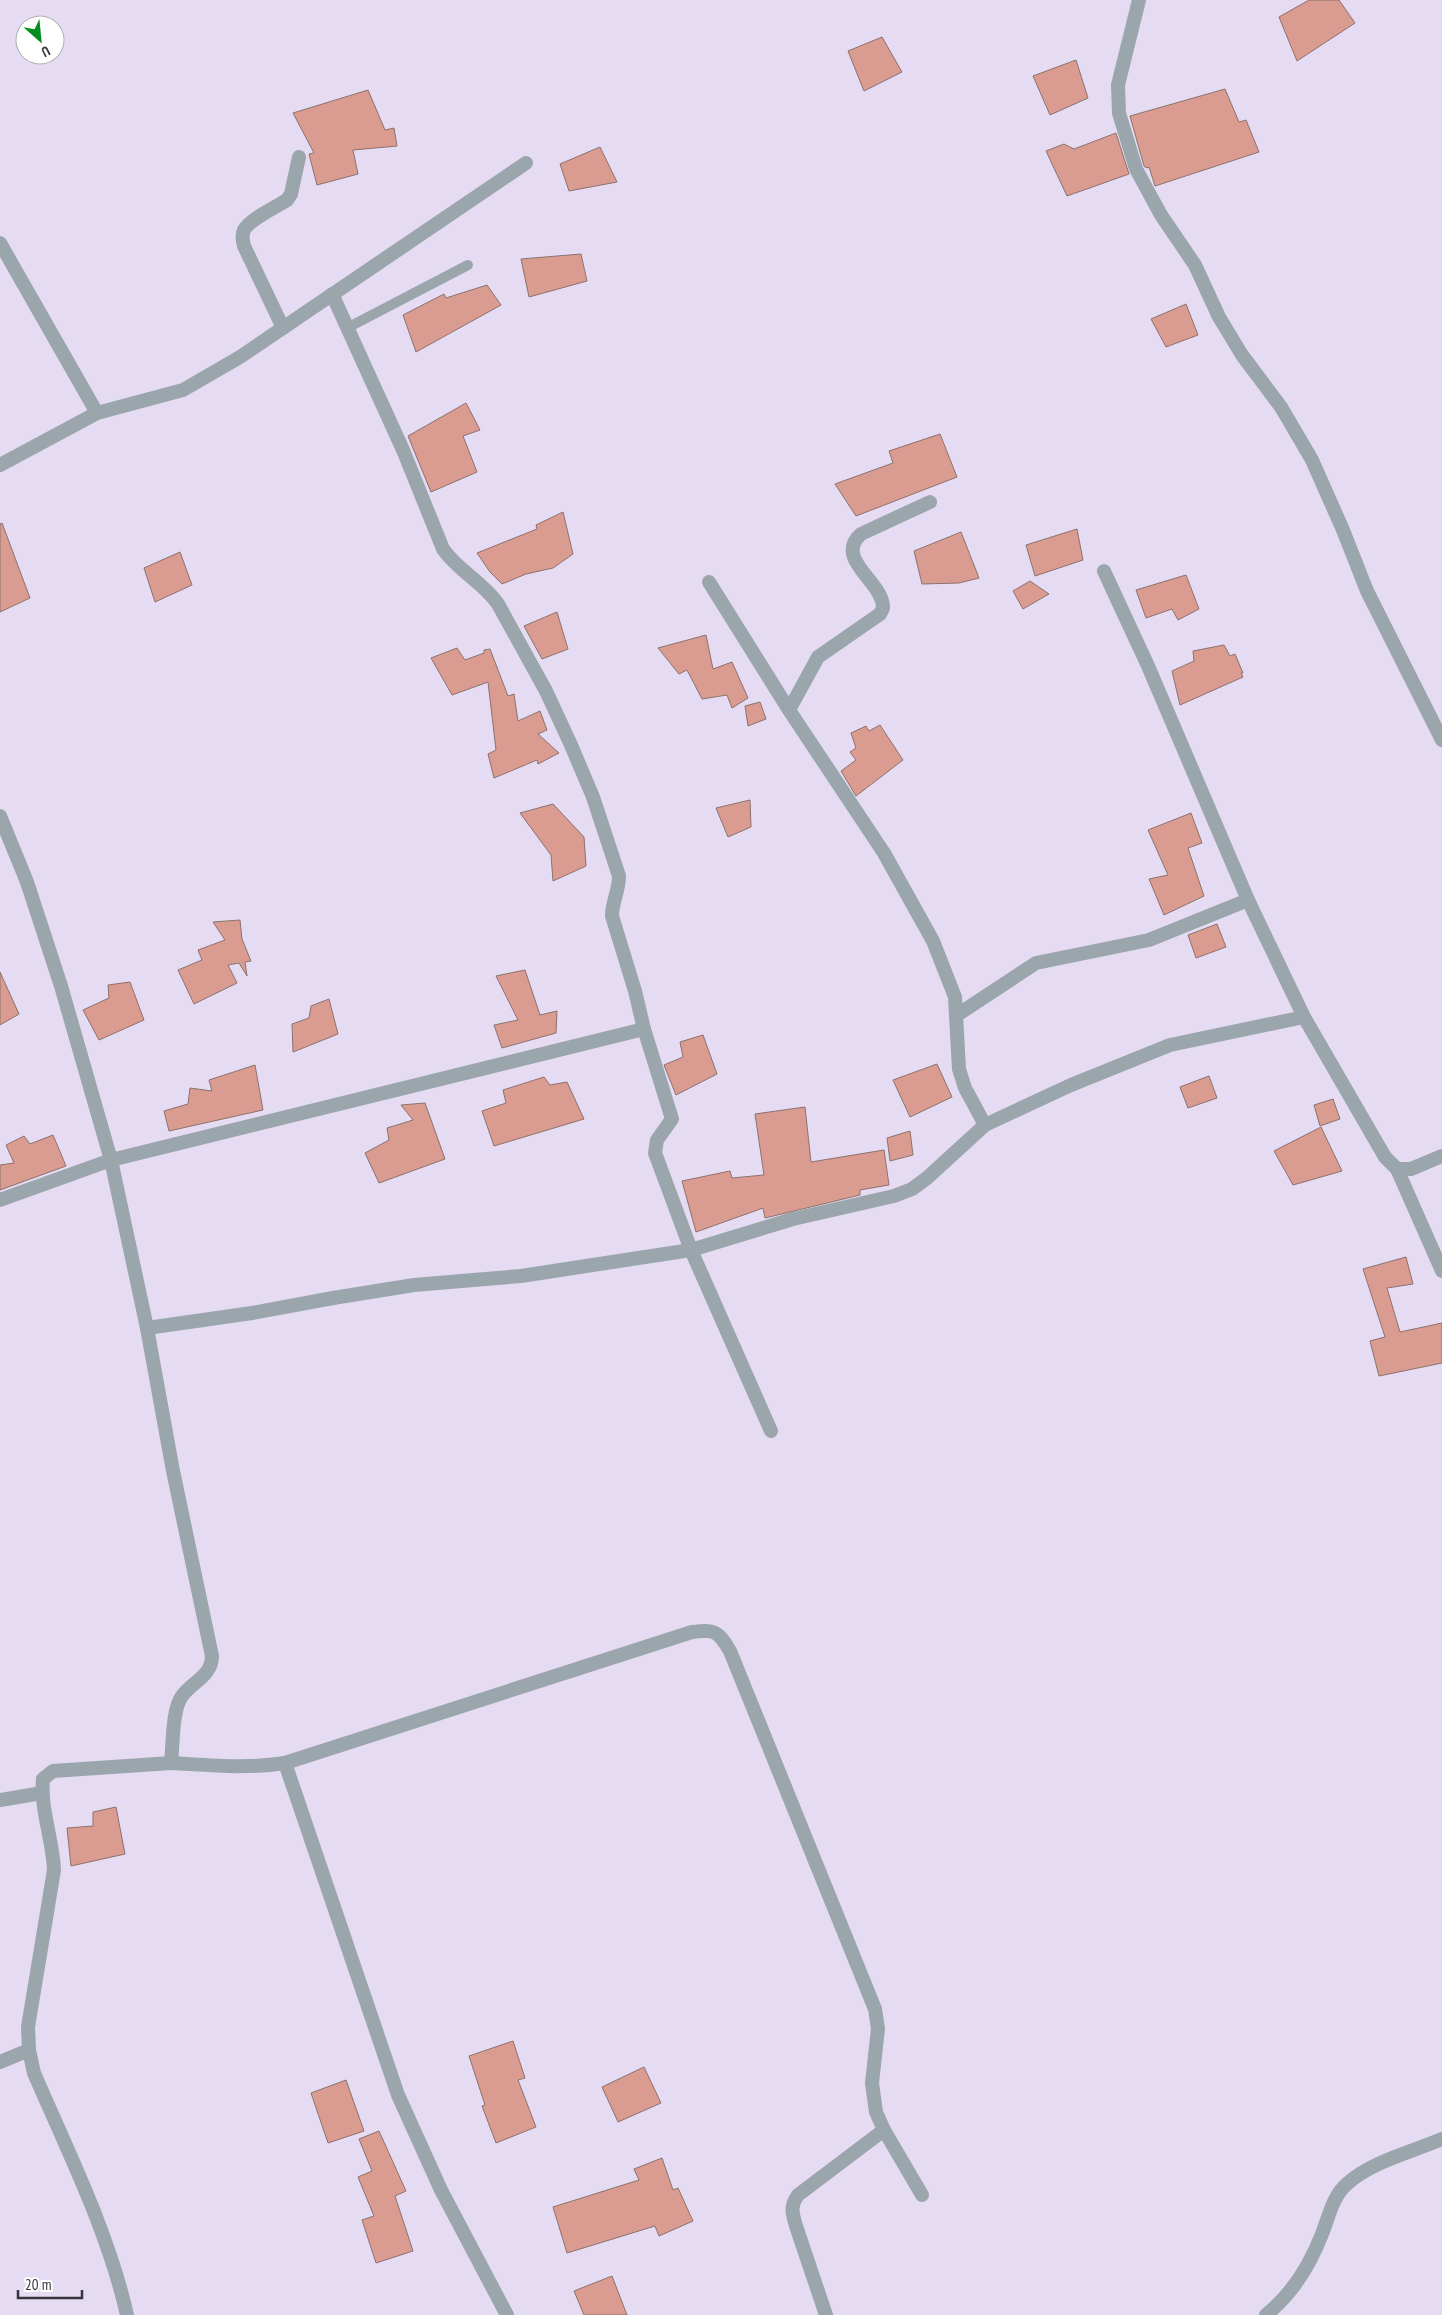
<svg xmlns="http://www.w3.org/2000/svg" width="1442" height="2315" font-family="'PT Sans Narrow',sans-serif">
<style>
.building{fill:#da9b91;stroke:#8c726d}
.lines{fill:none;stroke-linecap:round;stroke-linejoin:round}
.service{stroke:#9ba5ac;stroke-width:10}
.minor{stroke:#9ba5ac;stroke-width:14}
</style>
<rect width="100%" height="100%" fill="#e5dbf3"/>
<!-- building -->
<g class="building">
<polygon points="1309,0 1339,0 1355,23 1297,61 1279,17"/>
<polygon points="882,37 902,72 864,91 848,51"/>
<polygon points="1076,60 1088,98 1050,115 1033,76"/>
<polygon points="1225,89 1239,122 1246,120 1259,152 1155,186 1149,167 1146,168 1144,166 1130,116"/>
<polygon points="368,90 385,130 394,128 397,146 353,150 358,174 317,185 309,154 314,153 293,113"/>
<polygon points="1116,133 1129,174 1067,196 1046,151 1064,144 1074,149"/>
<polygon points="600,147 617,182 569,191 560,164"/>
<polygon points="581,254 587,281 529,297 521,259"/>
<polygon points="487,285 501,305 416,352 403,315 444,294 446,298"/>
<polygon points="1186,304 1198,335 1166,347 1151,319"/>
<polygon points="466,403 480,430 463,436 477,472 431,492 408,436"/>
<polygon points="940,434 957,477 856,516 835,484 893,463 889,451"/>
<polygon points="563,512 573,554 553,568 526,574 502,584 490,572 477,553 537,529 536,525"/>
<polygon points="2,523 30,598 0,612 0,524"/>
<polygon points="1077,529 1083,560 1035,576 1026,545"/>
<polygon points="961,532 979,578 959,583 922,584 914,551"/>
<polygon points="180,552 192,585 155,602 144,568"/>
<polygon points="1186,575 1199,609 1178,620 1172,609 1146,618 1136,590"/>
<polygon points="1030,581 1049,594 1023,609 1013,591"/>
<polygon points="557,612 568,649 542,659 524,626"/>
<polygon points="706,635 713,669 732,662 748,698 732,708 727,695 702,699 687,670 679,674 658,648"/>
<polygon points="1224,645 1230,656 1235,654 1243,673 1241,673 1243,677 1180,705 1172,671 1194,661 1193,651"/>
<polygon points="457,648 465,660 484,653 484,650 490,649 508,696 514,694 518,721 540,711 547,730 538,734 559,753 538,764 537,760 494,778 488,754 496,750 488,682 452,695 431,658"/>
<polygon points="760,702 766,719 748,726 745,706"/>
<polygon points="880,725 903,760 856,796 841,771 856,760 850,752 856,748 851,733 866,726 869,731"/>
<polygon points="750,800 751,827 728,837 716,808"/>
<polygon points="553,804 584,837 586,866 553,881 551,855 520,813"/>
<polygon points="1191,813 1202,843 1188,848 1204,896 1164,915 1149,879 1168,875 1148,830"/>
<polygon points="240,920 242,939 251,961 245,962 247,976 239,963 228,965 237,983 194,1004 178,970 202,960 198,950 225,940 213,922"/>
<polygon points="1217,924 1226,947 1196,958 1188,935"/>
<polygon points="525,970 540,1015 557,1011 556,1033 502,1048 494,1025 518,1020 496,976"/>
<polygon points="0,972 19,1014 0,1025"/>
<polygon points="130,982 144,1020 99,1040 83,1010 109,998 108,985"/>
<polygon points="329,999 338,1034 293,1052 292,1024 309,1018 311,1006"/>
<polygon points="703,1035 717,1074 676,1095 664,1065 683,1057 680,1042"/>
<polygon points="937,1064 952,1097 910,1117 893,1080"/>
<polygon points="255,1065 263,1110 169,1131 164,1111 188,1104 190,1088 212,1091 209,1080"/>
<polygon points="1209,1076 1217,1098 1188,1108 1180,1087"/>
<polygon points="544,1077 550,1085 567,1082 584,1119 494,1146 482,1111 506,1103 503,1090"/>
<polygon points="1333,1099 1340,1119 1320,1126 1314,1105"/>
<polygon points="425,1103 445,1159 379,1183 365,1153 389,1140 387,1128 413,1120 401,1105"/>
<polygon points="805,1107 811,1162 884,1150 889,1185 860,1190 860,1195 765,1218 763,1208 696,1232 682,1181 730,1171 732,1178 764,1175 755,1114"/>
<polygon points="1321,1127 1342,1171 1293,1185 1274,1151"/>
<polygon points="910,1131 913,1155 890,1161 887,1138"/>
<polygon points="53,1135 66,1166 0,1190 0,1165 14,1163 6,1145 24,1136 30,1144"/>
<polygon points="1406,1257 1413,1284 1387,1288 1400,1332 1442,1323 1442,1363 1379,1376 1370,1341 1385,1337 1363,1269"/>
<polygon points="116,1807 125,1854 71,1866 67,1828 93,1826 93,1812"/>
<polygon points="513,2041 525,2078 518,2080 536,2127 496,2143 482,2106 485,2105 469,2056"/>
<polygon points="644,2067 661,2103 618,2122 602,2087"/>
<polygon points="346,2080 364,2131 328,2143 311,2093"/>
<polygon points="379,2131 406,2191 395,2196 413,2251 376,2263 362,2220 374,2216 358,2177 372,2171 359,2139"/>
<polygon points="662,2158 673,2190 678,2188 693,2221 659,2236 655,2226 567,2253 553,2207 639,2180 634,2169"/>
<polygon points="612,2276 627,2315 584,2315 574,2291"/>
</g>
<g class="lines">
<!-- service -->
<polyline class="service" points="347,328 468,265"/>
<!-- minor -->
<g class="minor">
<polyline points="1139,0 1118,85 1119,113 1136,169 1161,215 1195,265 1219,317 1242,355 1281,407 1312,460 1343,530 1367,591 1442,740"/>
<polyline points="0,243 97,413 0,465"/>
<path d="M332,294L403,450L443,549C458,571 483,582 498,604L546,691L571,745L593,797L619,876C619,891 612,902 612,916L635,991L644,1029"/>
<path d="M283,328L244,246C243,241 241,236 244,230C250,219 276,207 287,200L291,194L299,157"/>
<polyline points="97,413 183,390 240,357 526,163"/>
<polyline points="1104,571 1148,666 1248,900 1304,1017"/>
<polyline points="709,582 789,710 884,853 933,941 955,997 959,1069 965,1088 985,1125"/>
<path d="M789,710L818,657L880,614L883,608C884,582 833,559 861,534L930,502"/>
<path d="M0,816L27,882L61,986L111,1160L147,1328L173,1471L212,1656C212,1676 192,1682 182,1696C172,1709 173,1746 171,1763L53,1771L43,1779C40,1809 53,1840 54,1870L28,2027L29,2050L34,2073C68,2152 108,2231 127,2315"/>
<polyline points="957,1015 1036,963 1149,940 1248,900"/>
<polyline points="1397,1169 1442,1271"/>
<polyline points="0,1200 111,1160 644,1029 672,1119 657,1140 655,1153 691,1250 771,1431"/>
<polyline points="147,1328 252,1313 333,1298 414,1285 521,1276 691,1250 793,1219 894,1196 912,1189 927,1178 985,1125 1071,1085 1170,1045 1304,1017 1385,1157 1397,1169 1411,1169 1442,1156"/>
<path d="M171,1763C209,1765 246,1769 285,1763L692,1632C715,1629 718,1631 730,1651L875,2009L878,2029L872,2083L876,2112L884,2130L798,2195C790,2206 792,2213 796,2226L826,2315"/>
<polyline points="285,1763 398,2095 441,2190 507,2315"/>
<polyline points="0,1800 42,1793"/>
<polyline points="0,2062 29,2050"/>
<polyline points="884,2130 922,2195"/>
<path d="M1266,2315C1292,2294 1310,2265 1322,2234C1329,2216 1333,2195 1348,2183C1373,2161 1412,2152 1442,2139"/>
</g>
</g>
<!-- north arrow -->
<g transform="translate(40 40) rotate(153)"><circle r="24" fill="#ffffff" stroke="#afadb1"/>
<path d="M0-4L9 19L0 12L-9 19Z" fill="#038e1e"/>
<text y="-8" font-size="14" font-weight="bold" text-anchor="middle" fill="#37333c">U</text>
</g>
<!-- scale -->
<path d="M18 2290v8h64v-8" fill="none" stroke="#37333c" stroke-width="2.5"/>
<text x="25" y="2290" font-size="15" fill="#37333c" stroke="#ffffff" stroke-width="4" paint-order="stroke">20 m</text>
</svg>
